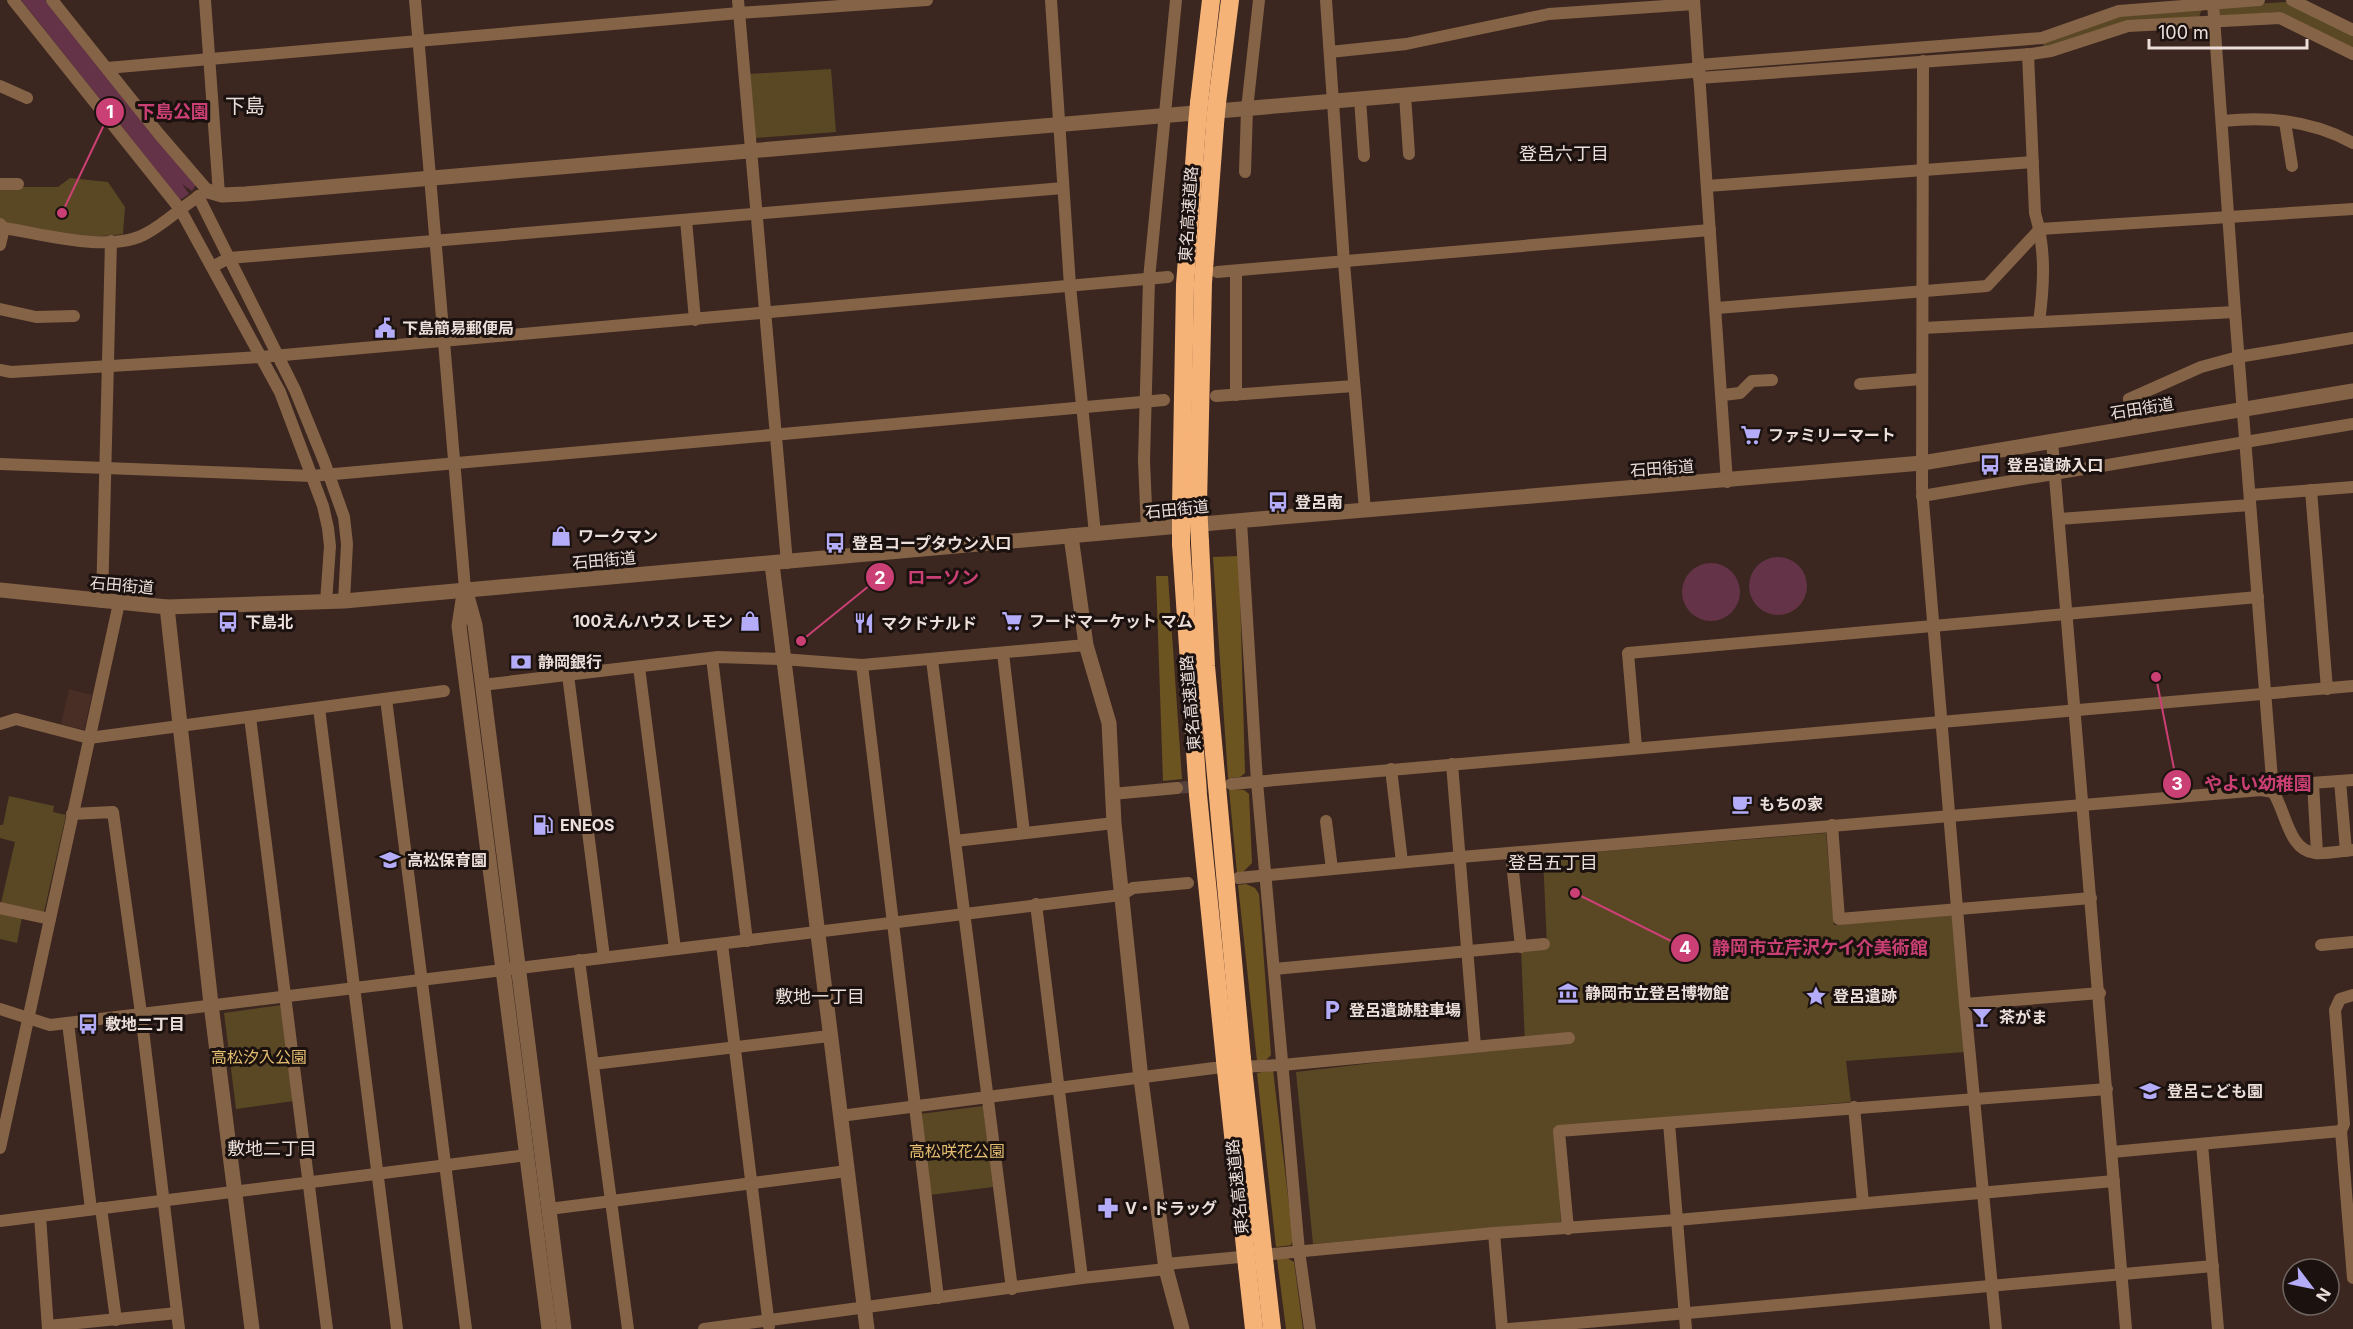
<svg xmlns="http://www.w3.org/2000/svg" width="2353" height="1329" font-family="Inter,'Noto Sans JP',sans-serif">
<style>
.built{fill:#492e25}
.green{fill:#5a4824}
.forest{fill:#6c5420}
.water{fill:#643347}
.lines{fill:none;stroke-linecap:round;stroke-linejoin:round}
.minor-tunnel{stroke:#56423c;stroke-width:12;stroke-dasharray:12 6;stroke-linecap:butt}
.minor{stroke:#856346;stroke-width:12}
.tertiary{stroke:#856346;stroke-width:15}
.motorway{stroke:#f6b378;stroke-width:18}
.motorway-bridge{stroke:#f6b378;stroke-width:18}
.labels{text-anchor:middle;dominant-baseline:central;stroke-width:6;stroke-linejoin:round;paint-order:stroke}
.street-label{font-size:16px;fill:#ecded9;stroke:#1b120f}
.poi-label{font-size:16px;font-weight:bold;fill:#ecded9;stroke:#1b120f;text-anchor:start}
.park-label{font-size:16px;fill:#e4bd70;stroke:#1b120f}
.neighbourhood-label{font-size:18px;fill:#ecded9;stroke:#1b120f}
.quarter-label{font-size:20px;fill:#ecded9;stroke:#1b120f}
.leader{fill:none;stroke:#ca4074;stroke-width:2}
.callout-dot{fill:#ca4074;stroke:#1b120f;stroke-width:2}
.mark-label{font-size:18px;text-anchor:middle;font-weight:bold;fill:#fff}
.callout-label{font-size:18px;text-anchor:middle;font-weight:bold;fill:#ca4074;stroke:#1b120f;stroke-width:6;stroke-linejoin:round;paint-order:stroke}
</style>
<rect width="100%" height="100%" fill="#3b2620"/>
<!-- built -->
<polygon class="built" points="69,689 92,695 84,730 61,724"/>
<!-- green -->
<g class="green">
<polygon points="2286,2 2353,34 2353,49 2281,12 2219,16 2217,13 2220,6"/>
<polygon points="2202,9 2199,17 2045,48 2043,45 2044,42 2122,13"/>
<polygon points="831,69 836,132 755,138 749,74"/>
<path d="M70,178L108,182L125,207L123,234C84,239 36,236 0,220V187H58Z"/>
<polygon points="9,796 54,806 53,812 66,815 44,912 1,903 15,842 0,838 0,825 3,825"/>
<polygon points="1826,833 1834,925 1953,915 1965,1052 1846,1061 1851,1102 1554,1127 1561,1222 1313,1244 1296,1072 1525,1045 1521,948 1547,947 1543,856"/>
<polygon points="0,912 22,917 17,943 0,939"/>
<polygon points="282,1005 294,1101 236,1109 224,1013"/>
<polygon points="983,1106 993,1187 930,1195 920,1114"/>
</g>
<!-- forest -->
<g class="forest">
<polygon points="1239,556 1245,773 1240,777 1228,778 1213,557"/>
<polygon points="1156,576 1168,576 1182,779 1163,781"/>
<polygon points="1229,789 1244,790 1249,794 1252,863 1243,872 1237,873"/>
<polygon points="1246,884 1255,888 1259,894 1271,1055 1266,1060 1257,1061 1238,885"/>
<polygon points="1273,1070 1293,1239 1291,1245 1276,1247 1257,1073"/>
<polygon points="1285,1257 1294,1262 1303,1329 1286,1329 1277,1259"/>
</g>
<!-- water -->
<g class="water">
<polygon points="21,0 45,0 197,183 192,191 182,184 189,194 180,200"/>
<circle cx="1778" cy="586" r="29"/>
<circle cx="1711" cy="592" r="29"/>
</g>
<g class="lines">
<!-- minor-tunnel -->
<polyline class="minor-tunnel" points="1177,788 1224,784"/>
<!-- minor -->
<g class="minor">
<polyline points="13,0 180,209 280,392 323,506 328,528 330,546 326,602"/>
<polyline points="205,0 219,194"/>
<polyline points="415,0 465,589"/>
<polyline points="738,0 787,563"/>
<polyline points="1051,0 1070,286 1095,534"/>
<polyline points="1326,0 1344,263 1365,510"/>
<polyline points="1694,0 1727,482"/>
<polyline points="2292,0 2353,30"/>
<polyline points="2213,3 2235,312 2273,792"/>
<polyline points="1330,52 1406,44 1549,14 1694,4"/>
<path d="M2028,54L2035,213C2046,249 2044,286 2039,322"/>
<polyline points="1923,61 1922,489 1965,1004 1996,1329"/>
<polyline points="1698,65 2042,38 2119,11 2259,0"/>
<polyline points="107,68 739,13 927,0"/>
<polyline points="1699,78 2031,54 2051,51 2128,26 2280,18 2353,54"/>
<polyline points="0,86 27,98"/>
<polyline points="1405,95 1409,154"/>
<polyline points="1360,99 1364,156"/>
<path d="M2223,121C2267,116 2313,121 2353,143"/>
<polyline points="2285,122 2292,166"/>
<polyline points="1245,172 1247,109 1259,0"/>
<polyline points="0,184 18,184"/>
<polyline points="1707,186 2033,162"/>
<polyline points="198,196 295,390 324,461 344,517 347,544 344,601"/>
<polyline points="686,220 695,320"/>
<path d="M0,224L4,228C43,234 111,254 147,233C169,221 186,202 208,191L159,134L52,0"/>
<polyline points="0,245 4,228"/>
<polyline points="212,267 229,258 1063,188"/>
<polyline points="1217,272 1710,230"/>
<polyline points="1717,308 1987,286 2040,229 2353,209"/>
<polyline points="0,309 36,317 74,316"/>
<polyline points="1923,328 2235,312"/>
<polyline points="0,370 11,372 261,357 1168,277"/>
<polyline points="1860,384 1922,379"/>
<polyline points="1236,395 1236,271"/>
<polyline points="1723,395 1740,393 1752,381 1772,380"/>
<polyline points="1216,396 1354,386"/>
<polyline points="2132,428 2129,399 2201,367 2238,357 2353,338"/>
<polyline points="2052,441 2126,1329"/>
<polyline points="0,464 312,476 1164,400"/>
<polyline points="2311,490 2327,689"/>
<polyline points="2250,495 2353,487"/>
<polyline points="1922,496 2353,424"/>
<polyline points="2059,519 2250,505"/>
<polyline points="1241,521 1257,782 1299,1251 1310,1329"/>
<polyline points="1147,530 1144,461 1149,279 1176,0"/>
<polyline points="102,602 111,241"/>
<polyline points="1003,653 1024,833"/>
<polyline points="712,658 747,941"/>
<polyline points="932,660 1012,1289"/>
<polyline points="862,665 938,1298"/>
<polyline points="639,667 675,949"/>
<polyline points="568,675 604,957"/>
<polyline points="482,685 718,657 782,659 862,665 1086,645"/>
<polyline points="386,699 466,1329"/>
<polyline points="319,708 397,1329"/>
<polyline points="250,717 327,1329"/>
<polyline points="0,724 16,719 89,738 444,691"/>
<polyline points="1636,747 1628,653 2258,597"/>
<polyline points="1452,764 1475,1046"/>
<polyline points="1391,769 1402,862"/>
<polyline points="2340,781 2346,851"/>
<polyline points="2313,783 2317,853"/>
<polyline points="1231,784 2353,686"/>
<polyline points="2273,792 2283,785 2353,780"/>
<polyline points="1112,794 1177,788"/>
<polyline points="72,814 113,812 141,1013 179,1329"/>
<polyline points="1326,821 1332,869"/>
<polyline points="1832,825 1839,919 2091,898"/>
<polyline points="955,841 1114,823"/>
<polyline points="1511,853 1521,947"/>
<path d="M1238,878L1461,857L2261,790L2273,792C2286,811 2288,850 2315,853C2327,854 2341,851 2353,850"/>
<polyline points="1036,904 1082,1278"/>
<polyline points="0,908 50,919"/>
<polyline points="722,944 769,1326"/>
<polyline points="2321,945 2353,942"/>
<polyline points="579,960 628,1329"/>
<polyline points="1274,969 1544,944"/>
<polyline points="1965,1004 2100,993"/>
<polyline points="0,1009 50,1025 1121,895 1133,888 1188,883"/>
<polyline points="68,1023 91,1209"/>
<polyline points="593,1064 829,1036"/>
<polyline points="1854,1107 1863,1203"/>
<polyline points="840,1116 1214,1068 1282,1065 1569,1038"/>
<polyline points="1669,1123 1686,1329"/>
<polyline points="2341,1131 2353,1278"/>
<polyline points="2202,1144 2218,1329"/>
<polyline points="0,1148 119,603"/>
<polyline points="2112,1152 2341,1131 2344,1124 2335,1010 2340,999 2353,995"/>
<polyline points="101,1208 116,1320"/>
<polyline points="549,1209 847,1171"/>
<polyline points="40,1216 48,1329"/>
<polyline points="0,1221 527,1155"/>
<polyline points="1568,1229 1559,1131 2107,1089"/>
<polyline points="1494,1233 1502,1329"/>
<polyline points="1166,1264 1494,1233 1677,1220 2114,1181"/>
<polyline points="48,1326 177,1313"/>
<polyline points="704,1329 1082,1278 1166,1269"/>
<polyline points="1509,1329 2213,1266"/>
</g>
<!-- tertiary -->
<g class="tertiary">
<polyline points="208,191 222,195 245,194 1698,70"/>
<polyline points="1071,536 1086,645 1109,723 1114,823 1141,1079 1166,1269 1182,1329"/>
<polyline points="772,564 867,1329"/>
<polyline points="465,589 475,625 564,1329"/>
<polyline points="0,590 167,607 344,601 1247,520 1922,463 2353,391"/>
<polyline points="464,594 459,626 549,1329"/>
<polyline points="167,607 211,1004 252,1329"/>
</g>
<!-- motorway -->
<g class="motorway">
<polyline points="1199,103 1211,0"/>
<polyline points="1217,103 1230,0"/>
<polyline points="1198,504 1203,283 1215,124"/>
<polyline points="1181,507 1185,285 1197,125"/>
<polyline points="1200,542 1206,666 1242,1059"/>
<polyline points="1181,544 1198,795 1225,1060"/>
<polyline points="1247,1266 1254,1329"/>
<polyline points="1265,1268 1272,1329"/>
</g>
<!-- motorway-bridge -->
<g class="motorway-bridge">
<polyline points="1215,124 1217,103"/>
<polyline points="1197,125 1199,103"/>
<polyline points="1198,504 1200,542"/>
<polyline points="1181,507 1181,544"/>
<polyline points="1242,1059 1265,1268"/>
<polyline points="1225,1060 1247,1266"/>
</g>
</g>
<!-- icons -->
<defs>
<g id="civic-bare" transform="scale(1.62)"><path d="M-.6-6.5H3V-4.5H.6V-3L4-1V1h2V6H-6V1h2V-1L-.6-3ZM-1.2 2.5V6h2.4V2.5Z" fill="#b4acf9" stroke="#1b120f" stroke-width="2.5" paint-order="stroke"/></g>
<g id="supermarket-bare" transform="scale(1.62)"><path d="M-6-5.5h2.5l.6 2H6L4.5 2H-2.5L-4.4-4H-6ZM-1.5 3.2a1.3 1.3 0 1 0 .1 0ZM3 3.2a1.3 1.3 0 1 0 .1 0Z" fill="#b4acf9" stroke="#1b120f" stroke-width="2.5" paint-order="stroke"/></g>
<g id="bus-bare" transform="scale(1.62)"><path d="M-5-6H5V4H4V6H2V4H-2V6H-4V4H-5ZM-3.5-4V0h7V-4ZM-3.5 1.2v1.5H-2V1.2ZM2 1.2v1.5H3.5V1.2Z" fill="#b4acf9" stroke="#1b120f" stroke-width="2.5" paint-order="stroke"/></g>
<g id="shop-bare" transform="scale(1.62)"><path d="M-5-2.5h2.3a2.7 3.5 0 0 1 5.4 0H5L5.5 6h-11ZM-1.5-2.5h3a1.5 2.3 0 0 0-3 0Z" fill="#b4acf9" stroke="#1b120f" stroke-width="2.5" paint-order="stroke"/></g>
<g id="restaurant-bare" transform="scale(1.62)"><path d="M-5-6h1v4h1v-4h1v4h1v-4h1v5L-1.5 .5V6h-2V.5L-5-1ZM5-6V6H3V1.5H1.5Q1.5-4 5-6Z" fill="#b4acf9" stroke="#1b120f" stroke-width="2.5" paint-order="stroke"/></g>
<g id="bank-bare" transform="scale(1.62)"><path d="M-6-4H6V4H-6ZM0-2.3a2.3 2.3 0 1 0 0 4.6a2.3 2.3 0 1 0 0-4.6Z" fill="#b4acf9" stroke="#1b120f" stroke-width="2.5" paint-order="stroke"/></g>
<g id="cafe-bare" transform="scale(1.62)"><path d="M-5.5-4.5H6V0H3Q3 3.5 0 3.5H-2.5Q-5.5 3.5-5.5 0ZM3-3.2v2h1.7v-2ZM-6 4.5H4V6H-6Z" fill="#b4acf9" stroke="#1b120f" stroke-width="2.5" paint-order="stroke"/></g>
<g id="fuel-bare" transform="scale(1.62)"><path d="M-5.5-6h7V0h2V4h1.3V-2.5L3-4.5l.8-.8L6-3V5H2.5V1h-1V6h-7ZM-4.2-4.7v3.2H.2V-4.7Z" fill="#b4acf9" stroke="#1b120f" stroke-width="2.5" paint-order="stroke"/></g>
<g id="school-bare" transform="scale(1.62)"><path d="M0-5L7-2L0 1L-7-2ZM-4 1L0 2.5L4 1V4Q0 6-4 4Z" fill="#b4acf9" stroke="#1b120f" stroke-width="2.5" paint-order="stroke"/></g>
<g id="museum-bare" transform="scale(1.62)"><path d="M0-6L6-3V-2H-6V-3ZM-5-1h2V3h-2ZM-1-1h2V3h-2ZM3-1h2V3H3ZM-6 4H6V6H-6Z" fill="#b4acf9" stroke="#1b120f" stroke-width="2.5" paint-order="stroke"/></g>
<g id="sight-bare" transform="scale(1.62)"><path d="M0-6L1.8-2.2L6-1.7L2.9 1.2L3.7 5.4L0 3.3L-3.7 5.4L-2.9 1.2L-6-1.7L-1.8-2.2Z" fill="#b4acf9" stroke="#1b120f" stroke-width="2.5" paint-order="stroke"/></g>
<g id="parking-bare" transform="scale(1.62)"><path d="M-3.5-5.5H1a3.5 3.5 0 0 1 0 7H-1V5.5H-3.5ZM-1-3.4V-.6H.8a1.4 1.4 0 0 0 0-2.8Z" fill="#b4acf9" stroke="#1b120f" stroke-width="2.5" paint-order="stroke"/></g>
<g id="bar-bare" transform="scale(1.62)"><path d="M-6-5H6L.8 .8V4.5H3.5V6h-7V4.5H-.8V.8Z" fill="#b4acf9" stroke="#1b120f" stroke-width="2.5" paint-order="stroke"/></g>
<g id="pharmacy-bare" transform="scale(1.62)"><path d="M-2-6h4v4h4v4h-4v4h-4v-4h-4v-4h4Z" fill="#b4acf9" stroke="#1b120f" stroke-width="2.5" paint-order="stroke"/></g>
</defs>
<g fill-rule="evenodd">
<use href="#civic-bare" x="385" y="328"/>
<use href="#supermarket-bare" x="1751" y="435"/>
<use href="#bus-bare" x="1990" y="465"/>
<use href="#bus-bare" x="1278" y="502"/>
<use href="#shop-bare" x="561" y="536"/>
<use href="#bus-bare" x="835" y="543"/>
<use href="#shop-bare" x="750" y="621"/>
<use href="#supermarket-bare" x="1012" y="621"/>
<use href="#bus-bare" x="228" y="622"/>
<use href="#restaurant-bare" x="864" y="623"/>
<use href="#bank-bare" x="521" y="662"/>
<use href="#cafe-bare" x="1742" y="804"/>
<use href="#fuel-bare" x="543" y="825"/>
<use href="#school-bare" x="390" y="860"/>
<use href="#museum-bare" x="1568" y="993"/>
<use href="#sight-bare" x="1816" y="996"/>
<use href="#parking-bare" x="1332" y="1010"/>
<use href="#bar-bare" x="1982" y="1017"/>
<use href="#bus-bare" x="88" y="1024"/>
<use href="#school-bare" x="2150" y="1091"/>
<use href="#pharmacy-bare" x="1108" y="1208"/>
</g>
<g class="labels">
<!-- street labels -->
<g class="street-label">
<text transform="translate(1188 214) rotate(-86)">東名高速道路</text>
<text transform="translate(2142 408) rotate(-9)">石田街道</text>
<text transform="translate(1662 468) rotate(-4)">石田街道</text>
<text transform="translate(1177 509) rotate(-6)">石田街道</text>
<text transform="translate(604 560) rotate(-5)">石田街道</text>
<text transform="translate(122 585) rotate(5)">石田街道</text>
<text transform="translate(1190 703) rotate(-95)">東名高速道路</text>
<text transform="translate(1237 1187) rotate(-96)">東名高速道路</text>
</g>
<!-- poi labels -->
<g class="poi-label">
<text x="402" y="328">下島簡易郵便局</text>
<text x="1768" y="435">ファミリーマート</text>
<text x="2007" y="465">登呂遺跡入口</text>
<text x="1295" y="502">登呂南</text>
<text x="578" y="536">ワークマン</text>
<text x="852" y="543">登呂コープタウン入口</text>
<text x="733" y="621" text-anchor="end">100えんハウス レモン</text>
<text x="1029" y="621">フードマーケット マム</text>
<text x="245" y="622">下島北</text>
<text x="881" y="623">マクドナルド</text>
<text x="538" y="662">静岡銀行</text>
<text x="1759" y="804">もちの家</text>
<text x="560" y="825">ENEOS</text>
<text x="407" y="860">高松保育園</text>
<text x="1585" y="993">静岡市立登呂博物館</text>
<text x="1833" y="996">登呂遺跡</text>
<text x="1349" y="1010">登呂遺跡駐車場</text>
<text x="1999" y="1017">茶がま</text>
<text x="105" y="1024">敷地二丁目</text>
<text x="2167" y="1091">登呂こども園</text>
<text x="1125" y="1208">V・ドラッグ</text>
</g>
<!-- park labels -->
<g class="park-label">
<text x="259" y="1057">高松汐入公園</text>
<text x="957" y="1151">高松咲花公園</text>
</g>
<!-- neighbourhood labels -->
<g class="neighbourhood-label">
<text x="1564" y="153">登呂六丁目</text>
<text x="1553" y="862">登呂五丁目</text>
<text x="820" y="996">敷地一丁目</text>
<text x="272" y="1148">敷地二丁目</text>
</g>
<!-- quarter labels -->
<g class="quarter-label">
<text x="245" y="106">下島</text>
</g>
</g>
<!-- callouts -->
<path class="leader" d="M62 213L110 112M801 641L880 577M2156 677L2177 784M1575 893L1685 948"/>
<g class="callout-dot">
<circle cx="62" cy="213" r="6"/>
<circle cx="801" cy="641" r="6"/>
<circle cx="2156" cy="677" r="6"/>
<circle cx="1575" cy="893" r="6"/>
<circle cx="110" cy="112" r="15"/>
<circle cx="880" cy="577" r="15"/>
<circle cx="2177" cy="784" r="15"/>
<circle cx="1685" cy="948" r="15"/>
</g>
<g class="mark-label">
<text x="110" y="118">1</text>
<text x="880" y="584">2</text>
<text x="2177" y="790">3</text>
<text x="1685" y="954">4</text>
</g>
<g class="callout-label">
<text x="173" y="118">下島公園</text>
<text x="943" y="584">ローソン</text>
<text x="2258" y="790">やよい幼稚園</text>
<text x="1820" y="954">静岡市立芹沢ケイ介美術館</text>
</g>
<!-- north arrow -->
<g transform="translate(2311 1287) rotate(122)"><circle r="28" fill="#1b120f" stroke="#6f6460" stroke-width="1.5"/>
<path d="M0-4.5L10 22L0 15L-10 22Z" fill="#b4acf9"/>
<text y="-9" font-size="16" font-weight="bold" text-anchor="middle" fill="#ecded9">N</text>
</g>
<!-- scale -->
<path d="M2149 39v9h158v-9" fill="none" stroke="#ecded9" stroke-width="3"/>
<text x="2158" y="39" font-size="18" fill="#ecded9" stroke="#1b120f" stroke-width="4.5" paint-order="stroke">100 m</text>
</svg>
